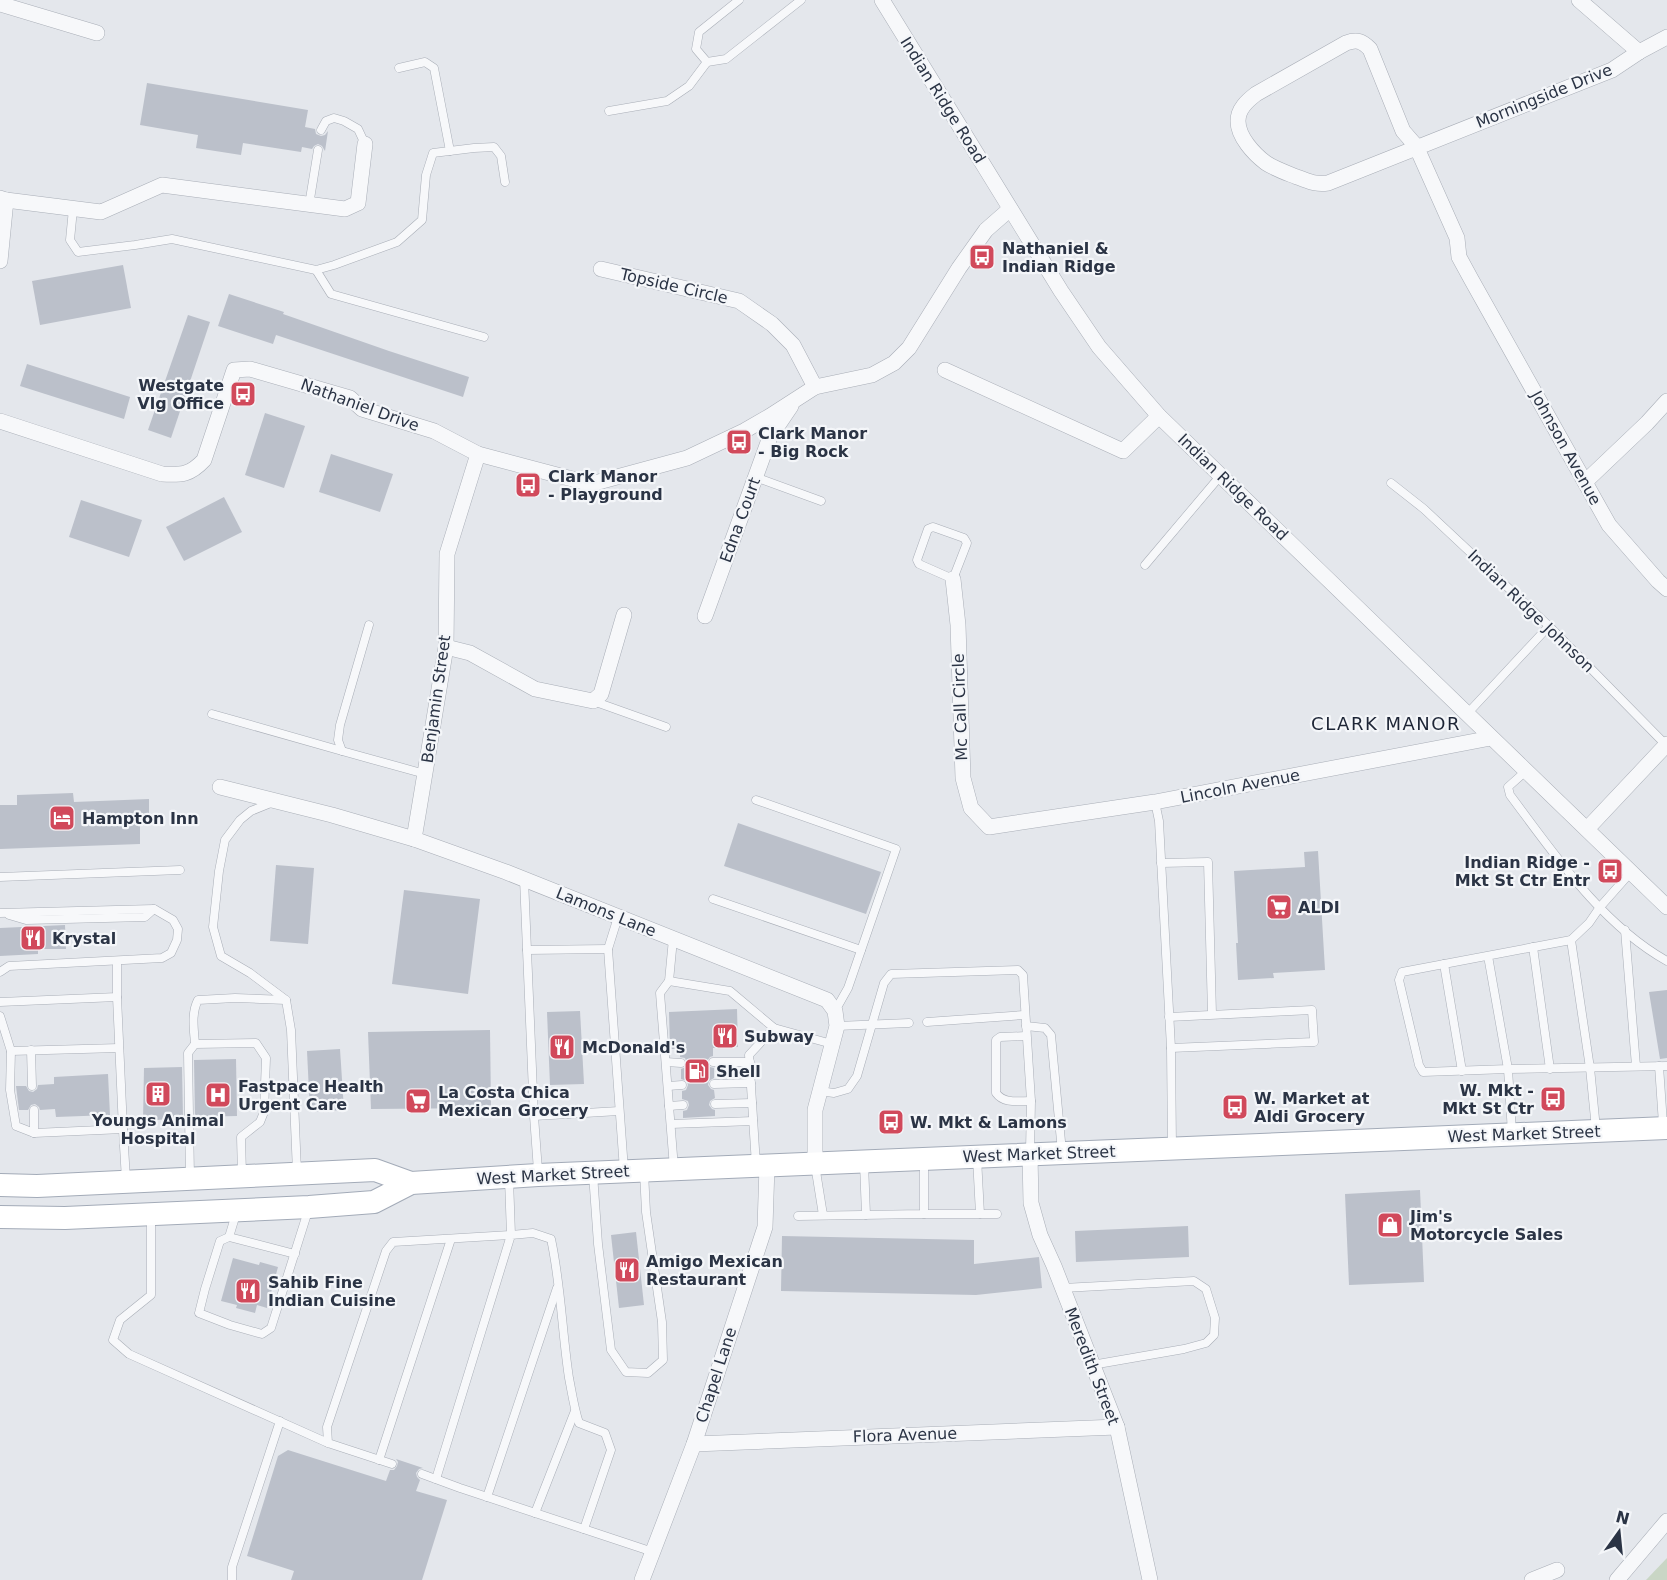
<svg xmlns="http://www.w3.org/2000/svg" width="1667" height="1580" font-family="'DejaVu Sans',sans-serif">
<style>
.green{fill:#c9d6c5}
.building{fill:#bbc0ca}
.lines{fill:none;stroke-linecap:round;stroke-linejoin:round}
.lane-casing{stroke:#a9aeb7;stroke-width:9}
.street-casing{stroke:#a9aeb7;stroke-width:16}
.primary-casing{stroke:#a3abb8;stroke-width:24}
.lane{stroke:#f7f8fa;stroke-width:8}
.street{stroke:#f7f8fa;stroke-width:15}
.primary{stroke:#fff;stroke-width:22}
.labels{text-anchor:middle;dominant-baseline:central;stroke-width:4.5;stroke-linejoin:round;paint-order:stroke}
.street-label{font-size:16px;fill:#2b3445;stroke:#f4f6f9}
.poi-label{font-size:16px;font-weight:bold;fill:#2b3445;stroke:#f4f6f9;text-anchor:start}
.neighbourhood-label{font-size:18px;letter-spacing:1.5px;fill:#1d2536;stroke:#f4f6f9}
</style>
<rect width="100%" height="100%" fill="#e4e7ec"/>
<!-- green -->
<polygon class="green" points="1667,1558 1667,1580 1646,1580"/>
<!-- building -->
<g class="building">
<polygon points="147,83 308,110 305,127 315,129 316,134 321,136 325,135 328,131 325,151 322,146 318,144 314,146 312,149 302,147 301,152 243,143 241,155 196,148 198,135 140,125"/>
<polygon points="123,265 131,308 40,325 32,281"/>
<polygon points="229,294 284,312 283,314 389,351 469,377 463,397 276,335 273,344 218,326"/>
<polygon points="188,315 210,322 171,438 148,430"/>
<polygon points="27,364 130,397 124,419 20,386"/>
<polygon points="265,413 305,426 284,488 245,475"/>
<polygon points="331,454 393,474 380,512 319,492"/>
<polygon points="224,497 242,532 184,561 166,527"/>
<polygon points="81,500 142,520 129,557 69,537"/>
<polygon points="73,793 74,802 149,799 149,825 140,825 140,844 0,849 0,805 17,805 17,795"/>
<polygon points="738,823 881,872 866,914 724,866"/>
<polygon points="1318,851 1325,970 1273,973 1274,978 1238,980 1236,943 1238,943 1234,871 1305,867 1304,852"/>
<polygon points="276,865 314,868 308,944 270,941"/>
<polygon points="404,890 480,899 468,994 392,984"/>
<polygon points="65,925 66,949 38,949 38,954 0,956 0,928"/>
<polygon points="1667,990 1667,1058 1660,1059 1649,992"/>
<polygon points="737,1009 738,1047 713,1048 713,1056 710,1057 707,1061 710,1067 714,1068 714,1078 709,1081 708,1085 711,1089 714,1090 715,1098 710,1101 709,1105 712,1109 715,1110 715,1116 683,1118 683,1111 687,1110 689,1105 688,1101 682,1099 682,1091 686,1090 688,1085 687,1081 681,1079 681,1069 686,1067 687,1063 685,1058 680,1057 680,1049 670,1049 669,1012"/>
<polygon points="580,1011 584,1084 550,1085 547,1012"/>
<polygon points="490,1030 491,1108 371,1109 368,1032"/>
<polygon points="340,1049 344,1110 310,1112 307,1051"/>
<polygon points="236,1059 237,1116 195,1117 194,1060"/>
<polygon points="182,1067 183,1118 143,1121 144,1068"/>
<polygon points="108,1074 110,1115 56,1117 55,1109 40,1110 39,1107 35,1104 31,1105 28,1110 19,1110 16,1086 26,1086 29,1091 33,1092 37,1089 38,1085 54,1084 54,1077"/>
<polygon points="1420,1190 1424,1282 1349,1285 1345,1194"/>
<polygon points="1188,1226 1189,1257 1076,1262 1075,1231"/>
<polygon points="636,1232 644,1305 619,1308 611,1235"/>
<polygon points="782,1236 974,1240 974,1264 1039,1257 1042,1288 976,1295 781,1291"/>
<polygon points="233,1258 259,1265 260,1262 278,1267 267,1308 257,1305 255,1313 236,1308 237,1305 221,1301"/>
<polygon points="288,1450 386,1481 390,1470 394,1470 397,1466 398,1462 396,1459 423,1468 419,1469 416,1473 417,1477 420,1480 416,1491 447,1500 422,1580 291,1580 294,1571 247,1556 278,1456"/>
</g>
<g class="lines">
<!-- lane casing -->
<g class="lane-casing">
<g id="lane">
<polyline points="739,0 699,32 696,49 707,62 726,59 801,0"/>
<polyline points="399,68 425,62 434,68 450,151"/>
<polyline points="609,111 667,101 689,86 707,62"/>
<polyline points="321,130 326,121 334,118 344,121 358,129 365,144"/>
<polyline points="309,205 318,150"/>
<polyline points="73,209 70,240 78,252 135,245 172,239 316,270 334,265 397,242 422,220 426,175 433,153 474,148 494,147 501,156 505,182"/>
<polyline points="316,270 331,294 484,337"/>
<polyline points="755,477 821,501"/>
<polyline points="1391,483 1424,509 1549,626 1666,745"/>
<polygon points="933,527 964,538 967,543 953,579 919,564 917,560 928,529"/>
<polyline points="1145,565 1221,475"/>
<polyline points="369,625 340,725 338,740 342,751 425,774"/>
<polyline points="593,701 666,727"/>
<polyline points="212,714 342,751"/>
<polyline points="1467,714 1549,626"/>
<path d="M1526,771L1508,787L1510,795C1555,855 1601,924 1667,961"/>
<polyline points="756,800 896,849 848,988 835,1011"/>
<polyline points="273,802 251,811 240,820 225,840 219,871 213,927 221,956 250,973 286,1000 291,1030 297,1172"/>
<polyline points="1155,802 1159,821 1171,1048 1172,1147"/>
<polyline points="1161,863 1208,862 1212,1014"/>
<polyline points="0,877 180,870"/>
<polyline points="524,879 534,1116 538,1171"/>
<polyline points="713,899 861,950"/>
<polyline points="0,913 154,909 173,920 178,929 177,940 171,953 162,958 9,966 0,972"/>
<polyline points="9,915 26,920 145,917 154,909"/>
<polyline points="618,917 608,949 624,1170"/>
<polyline points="1625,930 1636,1066"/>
<polyline points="673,939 669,981 660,993 674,1168"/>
<polyline points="1571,940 1590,1068 1596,1129"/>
<polyline points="1533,947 1550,1069"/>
<polyline points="527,950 608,949"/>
<polyline points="1488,956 1508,1069 1423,1072 1419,1065 1399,980 1402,972 1571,940 1589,923 1600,907 1631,872"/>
<polyline points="1444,964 1462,1071"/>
<polyline points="669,981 730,991 774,1028 832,1044"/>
<polyline points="0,1002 117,997 117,961"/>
<polyline points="0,1016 11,1051 10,1090 16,1126 34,1133 123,1129 117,997"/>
<polyline points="1169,1017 1312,1010 1314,1042 1171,1048"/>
<polyline points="927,1022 1024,1015"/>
<polyline points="837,1026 909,1023"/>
<polyline points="1026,1026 1045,1028 1051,1035 1062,1152"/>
<path d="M1026,1036L1000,1037L996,1040V1093C1004,1104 1018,1101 1031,1101"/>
<path d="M195,1044C194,1030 191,1013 198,1000L235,998L286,1000"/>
<polyline points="31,1050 32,1086"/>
<polyline points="11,1051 119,1048"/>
<polyline points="666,1062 681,1063"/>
<polyline points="713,1062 750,1062"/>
<polyline points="1659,1066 1663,1124"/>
<polyline points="714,1084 751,1083"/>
<polyline points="668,1086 682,1085"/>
<polyline points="819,1091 834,1093 848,1089 857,1076 884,983 891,974 1018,970 1023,975 1031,1101 1030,1151"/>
<polyline points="715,1104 752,1103"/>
<polyline points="669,1106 683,1105"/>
<polyline points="34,1110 34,1133"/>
<polyline points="534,1116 619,1111"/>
<polyline points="671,1124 753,1121"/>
<polyline points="123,1129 126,1180"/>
<polyline points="1512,1133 1508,1069 1667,1066"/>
<polyline points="977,1158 980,1214"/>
<polyline points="864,1163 866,1215"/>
<polyline points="756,1165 749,1055 774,1028"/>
<polyline points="815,1165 823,1215"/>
<polyline points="593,1174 598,1244 611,1350 626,1372 648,1373 663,1360 662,1322 646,1212 644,1172"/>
<polyline points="190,1178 188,1053 195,1044 256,1043 266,1058 264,1112 260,1122 241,1137 242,1175"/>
<polyline points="236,1214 229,1237 220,1241 205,1289 199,1313 230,1325 262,1334 271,1328 308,1211"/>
<polyline points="924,1214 997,1214"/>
<polyline points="151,1216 151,1295 120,1320 113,1340 129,1354 328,1443"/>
<polyline points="798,1216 924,1214 924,1161"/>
<polyline points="229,1237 295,1254"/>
<polyline points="1063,1288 1194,1281 1206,1289 1215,1318 1214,1335 1206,1343 1184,1349 1092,1365"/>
<polyline points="379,1460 451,1239"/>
<polyline points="392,1464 328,1443 327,1427 386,1251 393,1242 511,1235 509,1179"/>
<polyline points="422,1474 460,1488 653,1552"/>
<path d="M436,1479L511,1235L533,1233L551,1239C561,1285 562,1332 569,1378C572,1393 574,1408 579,1423L605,1433L611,1450L584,1529"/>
<polyline points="487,1497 557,1288"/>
<polyline points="535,1513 575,1411"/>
<polyline points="232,1580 232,1567 280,1421"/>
</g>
</g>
<!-- street casing -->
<g class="street-casing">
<g id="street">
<polyline points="882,0 1061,291 1099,347 1159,416 1667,907"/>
<polyline points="1579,0 1639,52"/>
<polyline points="0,4 97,33"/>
<path d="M1667,37L1639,52L1612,70L1328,183C1315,185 1309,181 1297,177C1287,173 1275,169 1266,163C1254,154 1238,137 1238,121C1238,109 1247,101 1256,94L1346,43C1357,39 1362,41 1370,49L1403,131L1416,146L1457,238L1459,257L1471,279L1609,525L1658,581L1667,589"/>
<polyline points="0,198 6,200 101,212 162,185 345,209 358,203 365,144"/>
<polyline points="0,261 6,200"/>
<polyline points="601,269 739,301 772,324 793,345 815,387"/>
<polyline points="945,370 1123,451 1159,416"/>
<path d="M0,421L162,474C182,475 190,475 204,460L234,370L250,369L350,398L362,409L434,431L478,454L591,484L687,458L744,431L770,416L815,387L872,375L894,363L909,348L959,268L986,230L1010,209"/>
<polyline points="1585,482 1647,423 1667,401"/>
<polyline points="953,579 958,625 963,778 971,808 989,827 1155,802 1491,738"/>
<polyline points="705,616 770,437 791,406"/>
<polyline points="446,647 470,653 535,689 593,701 601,694 624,615"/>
<polyline points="220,787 332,815 414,839 506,872 827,1000 835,1011 837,1026 815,1110 815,1163"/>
<polyline points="1587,829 1667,744"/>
<polyline points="414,839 446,647 447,554 478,454"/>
<polyline points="1030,1155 1031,1203 1040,1235 1054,1266 1117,1427 1150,1580"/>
<polyline points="694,1444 1117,1427"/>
<polyline points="642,1580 694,1444 765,1227 767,1166"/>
<polyline points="1532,1580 1557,1570"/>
<polyline points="1617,1580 1667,1521"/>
</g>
</g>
<!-- primary casing -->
<g class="primary-casing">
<g id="primary">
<polyline points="0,1185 37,1186 375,1170 411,1183"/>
<polyline points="0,1217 65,1218 309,1207 374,1202 411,1183 538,1175 1667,1128"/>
</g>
</g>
<!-- lane -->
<use href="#lane" class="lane"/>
<!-- street -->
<use href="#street" class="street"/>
<!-- primary -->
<use href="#primary" class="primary"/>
</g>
<!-- icons -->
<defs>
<g id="bus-square" transform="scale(1.35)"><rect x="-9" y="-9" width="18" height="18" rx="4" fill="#d1495b" stroke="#f4f6f9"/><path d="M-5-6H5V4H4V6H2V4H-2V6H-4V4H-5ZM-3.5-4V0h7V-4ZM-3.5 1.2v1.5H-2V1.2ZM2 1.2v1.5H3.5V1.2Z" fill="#fff"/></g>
<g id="hotel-square" transform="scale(1.35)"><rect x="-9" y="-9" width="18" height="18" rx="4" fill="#d1495b" stroke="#f4f6f9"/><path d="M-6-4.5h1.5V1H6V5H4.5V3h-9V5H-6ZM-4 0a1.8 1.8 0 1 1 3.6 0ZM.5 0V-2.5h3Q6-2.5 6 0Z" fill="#fff"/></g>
<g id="supermarket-square" transform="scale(1.35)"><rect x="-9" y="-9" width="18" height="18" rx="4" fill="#d1495b" stroke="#f4f6f9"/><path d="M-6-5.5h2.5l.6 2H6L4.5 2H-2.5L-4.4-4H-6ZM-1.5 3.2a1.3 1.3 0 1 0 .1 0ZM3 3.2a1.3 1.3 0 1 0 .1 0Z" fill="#fff"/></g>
<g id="restaurant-square" transform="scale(1.35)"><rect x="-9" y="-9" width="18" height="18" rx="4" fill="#d1495b" stroke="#f4f6f9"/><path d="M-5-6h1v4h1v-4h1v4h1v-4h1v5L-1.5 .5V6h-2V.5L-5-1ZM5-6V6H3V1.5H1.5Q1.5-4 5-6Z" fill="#fff"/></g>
<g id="fuel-square" transform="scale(1.35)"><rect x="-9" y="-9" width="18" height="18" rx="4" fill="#d1495b" stroke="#f4f6f9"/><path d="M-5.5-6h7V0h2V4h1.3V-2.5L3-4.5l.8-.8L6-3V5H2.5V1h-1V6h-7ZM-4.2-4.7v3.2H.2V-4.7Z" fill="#fff"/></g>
<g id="building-square" transform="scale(1.35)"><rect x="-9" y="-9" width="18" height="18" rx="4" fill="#d1495b" stroke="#f4f6f9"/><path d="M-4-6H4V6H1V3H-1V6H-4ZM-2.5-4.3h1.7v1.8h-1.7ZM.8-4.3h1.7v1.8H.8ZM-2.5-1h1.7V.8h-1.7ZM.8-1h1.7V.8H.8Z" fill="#fff"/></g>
<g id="hospital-square" transform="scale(1.35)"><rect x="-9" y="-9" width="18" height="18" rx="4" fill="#d1495b" stroke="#f4f6f9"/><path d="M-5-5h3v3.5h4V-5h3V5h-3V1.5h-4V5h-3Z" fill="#fff"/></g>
<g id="shop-square" transform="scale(1.35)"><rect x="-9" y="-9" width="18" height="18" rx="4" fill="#d1495b" stroke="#f4f6f9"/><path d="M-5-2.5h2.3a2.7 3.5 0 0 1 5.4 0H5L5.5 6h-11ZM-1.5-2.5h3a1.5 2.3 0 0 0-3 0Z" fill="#fff"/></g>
</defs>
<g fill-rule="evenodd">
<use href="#bus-square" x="982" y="257"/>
<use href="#bus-square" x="243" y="394"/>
<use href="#bus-square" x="739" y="442"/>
<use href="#bus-square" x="528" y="485"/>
<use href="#hotel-square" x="62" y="818"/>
<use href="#bus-square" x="1610" y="871"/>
<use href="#supermarket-square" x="1279" y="907"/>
<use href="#restaurant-square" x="33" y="938"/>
<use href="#restaurant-square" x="725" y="1036"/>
<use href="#restaurant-square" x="562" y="1047"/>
<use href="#fuel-square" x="697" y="1071"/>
<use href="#building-square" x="158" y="1094"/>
<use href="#hospital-square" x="218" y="1095"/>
<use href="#bus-square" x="1553" y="1099"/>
<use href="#supermarket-square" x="418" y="1101"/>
<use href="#bus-square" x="1235" y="1107"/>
<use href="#bus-square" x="891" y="1122"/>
<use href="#shop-square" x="1390" y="1225"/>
<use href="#restaurant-square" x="627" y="1270"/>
<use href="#restaurant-square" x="248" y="1291"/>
</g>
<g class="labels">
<!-- street labels -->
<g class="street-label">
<text transform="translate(1544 96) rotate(-22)">Morningside Drive</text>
<text transform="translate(943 100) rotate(58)">Indian Ridge Road</text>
<text transform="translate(674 286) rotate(13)">Topside Circle</text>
<text transform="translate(360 405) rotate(20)">Nathaniel Drive</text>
<text transform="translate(1566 448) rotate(61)">Johnson Avenue</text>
<text transform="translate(1233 487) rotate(44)">Indian Ridge Road</text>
<text transform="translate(740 520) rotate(-70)">Edna Court</text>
<text transform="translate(1531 611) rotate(44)">Indian Ridge Johnson</text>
<text transform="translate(436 699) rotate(-82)">Benjamin Street</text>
<text transform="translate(960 707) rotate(-92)">Mc Call Circle</text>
<text transform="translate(1240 786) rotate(-11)">Lincoln Avenue</text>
<text transform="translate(606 912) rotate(22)">Lamons Lane</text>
<text transform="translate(1524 1134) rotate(-2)">West Market Street</text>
<text transform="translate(1039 1154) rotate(-2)">West Market Street</text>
<text transform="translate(553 1175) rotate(-3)">West Market Street</text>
<text transform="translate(1092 1366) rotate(69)">Meredith Street</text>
<text transform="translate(716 1375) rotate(-72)">Chapel Lane</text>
<text transform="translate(905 1435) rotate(-2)">Flora Avenue</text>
</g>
<!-- poi labels -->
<g class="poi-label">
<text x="1002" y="248">Nathaniel &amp;<tspan x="1002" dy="18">Indian Ridge</tspan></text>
<text x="224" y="385" text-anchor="end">Westgate<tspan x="224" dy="18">Vlg Office</tspan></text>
<text x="758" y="433">Clark Manor<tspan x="758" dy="18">- Big Rock</tspan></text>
<text x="548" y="476">Clark Manor<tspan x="548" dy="18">- Playground</tspan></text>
<text x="82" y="818">Hampton Inn</text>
<text x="1590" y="862" text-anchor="end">Indian Ridge -<tspan x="1590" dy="18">Mkt St Ctr Entr</tspan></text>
<text x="1298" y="907">ALDI</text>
<text x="52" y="938">Krystal</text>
<text x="744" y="1036">Subway</text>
<text x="582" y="1047">McDonald's</text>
<text x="716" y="1071">Shell</text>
<text x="238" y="1086">Fastpace Health<tspan x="238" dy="18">Urgent Care</tspan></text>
<text x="1534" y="1090" text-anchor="end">W. Mkt -<tspan x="1534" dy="18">Mkt St Ctr</tspan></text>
<text x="438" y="1092">La Costa Chica<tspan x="438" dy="18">Mexican Grocery</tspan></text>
<text x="1254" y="1098">W. Market at<tspan x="1254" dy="18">Aldi Grocery</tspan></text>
<text x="158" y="1120" text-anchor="middle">Youngs Animal<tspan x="158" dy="18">Hospital</tspan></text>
<text x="910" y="1122">W. Mkt &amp; Lamons</text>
<text x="1410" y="1216">Jim's<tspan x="1410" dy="18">Motorcycle Sales</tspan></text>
<text x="646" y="1261">Amigo Mexican<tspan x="646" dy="18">Restaurant</tspan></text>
<text x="268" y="1282">Sahib Fine<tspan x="268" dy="18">Indian Cuisine</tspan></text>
</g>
<!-- neighbourhood labels -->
<g class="neighbourhood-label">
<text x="1386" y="723">CLARK MANOR</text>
</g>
</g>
<!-- north arrow -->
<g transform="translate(1619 1532) rotate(15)" stroke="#f4f6f9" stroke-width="4.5" paint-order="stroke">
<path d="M0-4.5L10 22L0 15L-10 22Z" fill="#2b3445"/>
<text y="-9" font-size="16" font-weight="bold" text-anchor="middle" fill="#2b3445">N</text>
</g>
</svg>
